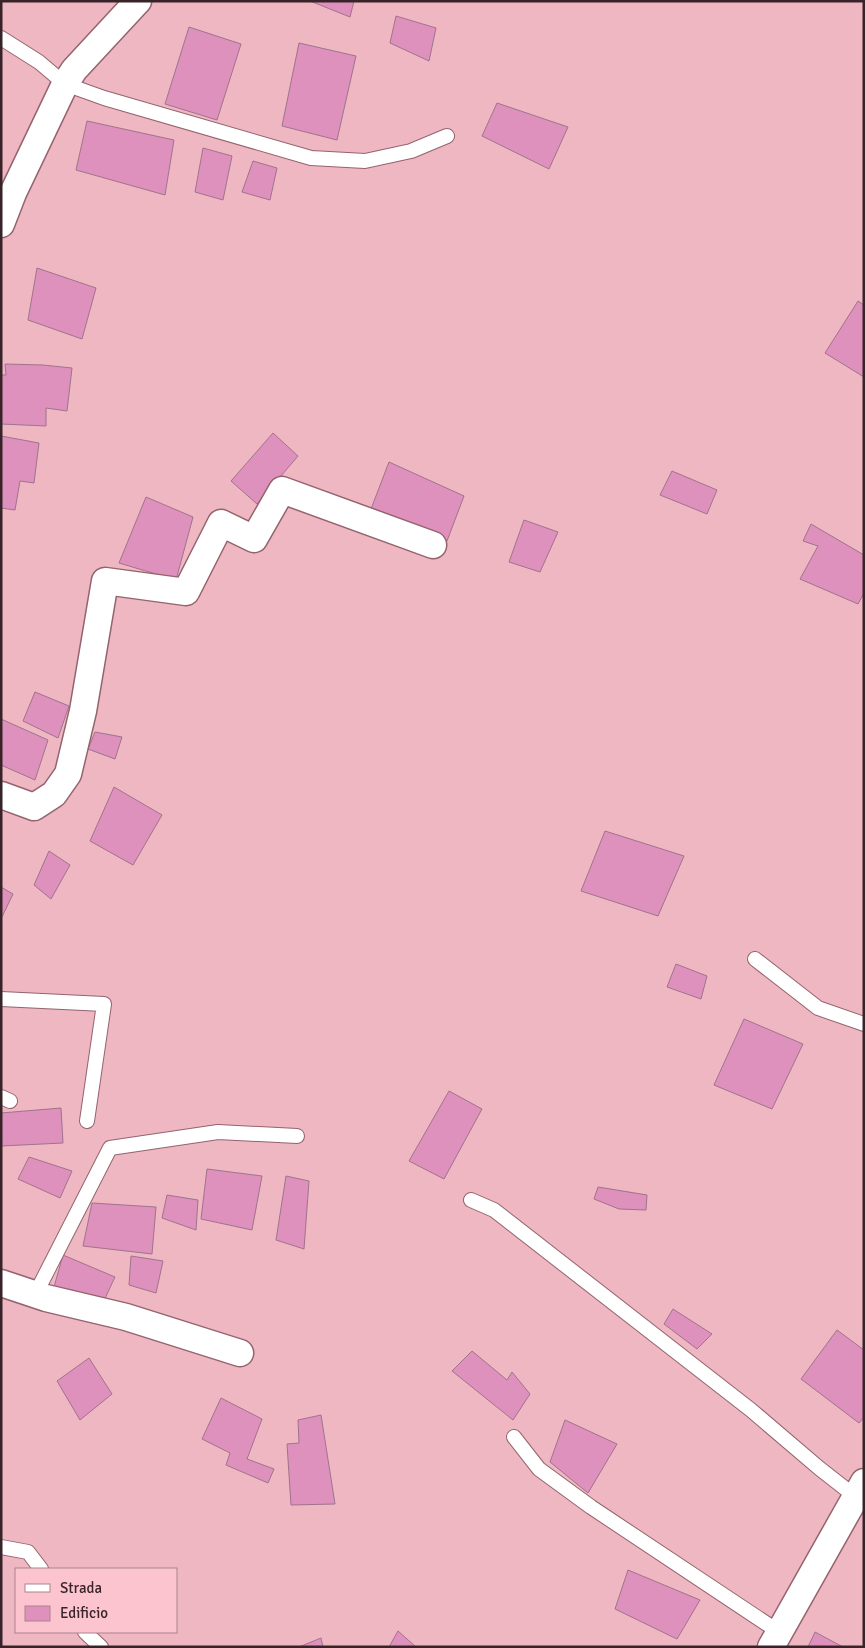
<svg xmlns="http://www.w3.org/2000/svg" width="865" height="1648" font-family="Signika,sans-serif">
<style>
.building{fill:#de91bc;stroke:#a0738c}
.lines{fill:none;stroke-linecap:round;stroke-linejoin:round}
.lane-casing{stroke:#94636e;stroke-width:16}
.street-casing{stroke:#94636e;stroke-width:29}
.lane{stroke:#fff;stroke-width:14}
.street{stroke:#fff;stroke-width:26}
</style>
<rect width="100%" height="100%" fill="#eeb7c2"/>
<!-- building -->
<g class="building">
<polygon points="310,1 354,1 350,17"/>
<polygon points="396,16 436,28 429,61 390,43"/>
<polygon points="189,27 241,44 217,120 165,104"/>
<polygon points="299,43 356,56 337,140 282,126"/>
<polygon points="497,103 568,127 549,169 482,136"/>
<polygon points="87,121 174,140 165,195 76,170"/>
<polygon points="203,148 232,156 223,200 195,192"/>
<polygon points="253,161 277,168 270,200 242,192"/>
<polygon points="37,268 96,288 82,339 28,320"/>
<polygon points="858,301 864,305 864,377 825,353"/>
<polygon points="5,364 43,365 72,368 67,411 46,408 46,426 1,424 1,375 6,375"/>
<polygon points="273,433 298,456 257,504 231,481"/>
<polygon points="1,436 39,443 34,483 20,481 15,510 1,508"/>
<polygon points="389,462 464,496 447,541 371,509"/>
<polygon points="672,471 717,490 707,514 660,495"/>
<polygon points="146,497 193,517 176,580 119,563"/>
<polygon points="524,520 558,532 540,572 509,562"/>
<polygon points="811,524 864,555 864,593 858,604 800,579 818,546 803,541"/>
<polygon points="35,692 69,706 58,738 23,721"/>
<polygon points="1,719 48,740 35,780 1,765"/>
<polygon points="95,732 122,737 115,759 88,749"/>
<polygon points="114,787 162,815 133,865 90,841"/>
<polygon points="605,831 684,856 658,916 581,891"/>
<polygon points="49,851 70,865 51,899 34,885"/>
<polygon points="1,887 13,894 1,919"/>
<polygon points="676,964 707,976 701,999 667,987"/>
<polygon points="744,1019 803,1044 772,1109 714,1085"/>
<polygon points="449,1091 482,1109 444,1179 409,1161"/>
<polygon points="61,1108 63,1143 1,1146 1,1113"/>
<polygon points="29,1157 72,1171 60,1198 18,1179"/>
<polygon points="207,1169 262,1176 252,1230 201,1219"/>
<polygon points="286,1176 309,1181 304,1249 276,1240"/>
<polygon points="598,1187 647,1195 646,1210 619,1209 594,1199"/>
<polygon points="167,1195 198,1200 196,1230 162,1218"/>
<polygon points="92,1203 156,1207 152,1254 83,1246"/>
<polygon points="63,1255 115,1277 101,1307 54,1287"/>
<polygon points="131,1256 163,1261 156,1293 129,1285"/>
<polygon points="673,1309 712,1334 697,1349 664,1324"/>
<polygon points="837,1330 864,1350 864,1417 859,1423 801,1379"/>
<polygon points="472,1351 507,1380 512,1372 530,1394 513,1420 452,1371"/>
<polygon points="89,1358 112,1394 80,1420 57,1381"/>
<polygon points="221,1398 262,1419 247,1459 274,1469 268,1483 226,1465 230,1453 202,1439"/>
<polygon points="321,1415 335,1504 291,1505 287,1444 299,1443 298,1420"/>
<polygon points="565,1420 617,1444 588,1493 550,1462"/>
<polygon points="628,1570 700,1600 677,1639 615,1609"/>
<polygon points="398,1631 416,1647 389,1647"/>
<polygon points="815,1632 843,1647 808,1647"/>
<polygon points="321,1638 323,1647 299,1647"/>
</g>
<g class="lines">
<!-- lane casing -->
<g class="lane-casing">
<g id="lane">
<polyline points="1,38 39,62 65,84 104,98 311,158 365,161 411,151 447,136"/>
<polyline points="755,959 818,1008 864,1024"/>
<polyline points="1,999 104,1004 87,1121"/>
<polyline points="1,1097 10,1101"/>
<polyline points="471,1200 494,1210 751,1410 819,1468 856,1497"/>
<polyline points="35,1295 110,1148 218,1132 297,1136"/>
<polyline points="514,1437 539,1469 591,1507 779,1632"/>
<polyline points="1,1547 28,1552 41,1569"/>
<polyline points="85,1632 101,1647"/>
</g>
</g>
<!-- street casing -->
<g class="street-casing">
<g id="street">
<polyline points="1,224 13,193 65,84 74,70 138,1"/>
<polyline points="1,795 34,807 54,794 68,774 83,711 105,581 186,592 221,523 254,539 282,490 433,545"/>
<polyline points="1,1283 46,1298 126,1317 240,1353"/>
<polyline points="771,1647 864,1482"/>
</g>
</g>
<!-- lane -->
<use href="#lane" class="lane"/>
<!-- street -->
<use href="#street" class="street"/>
</g>
<!-- border -->
<rect width="865" height="1648" fill="none" stroke="#382328" stroke-width="5"/>
<!-- legend -->
<rect x="15" y="1568" width="162" height="65" fill="#fbc4cf" stroke="#ad848c"/>
<rect x="25" y="1584" width="25" height="8" fill="#ffffff" stroke="#ad848c"/>
<text x="60" y="1593" font-size="15" fill="#382328">Strada</text>
<rect x="25" y="1606" width="25" height="15" fill="#de91bc" stroke="#ad848c"/>
<text x="60" y="1618" font-size="15" fill="#382328">Edificio</text>
</svg>
